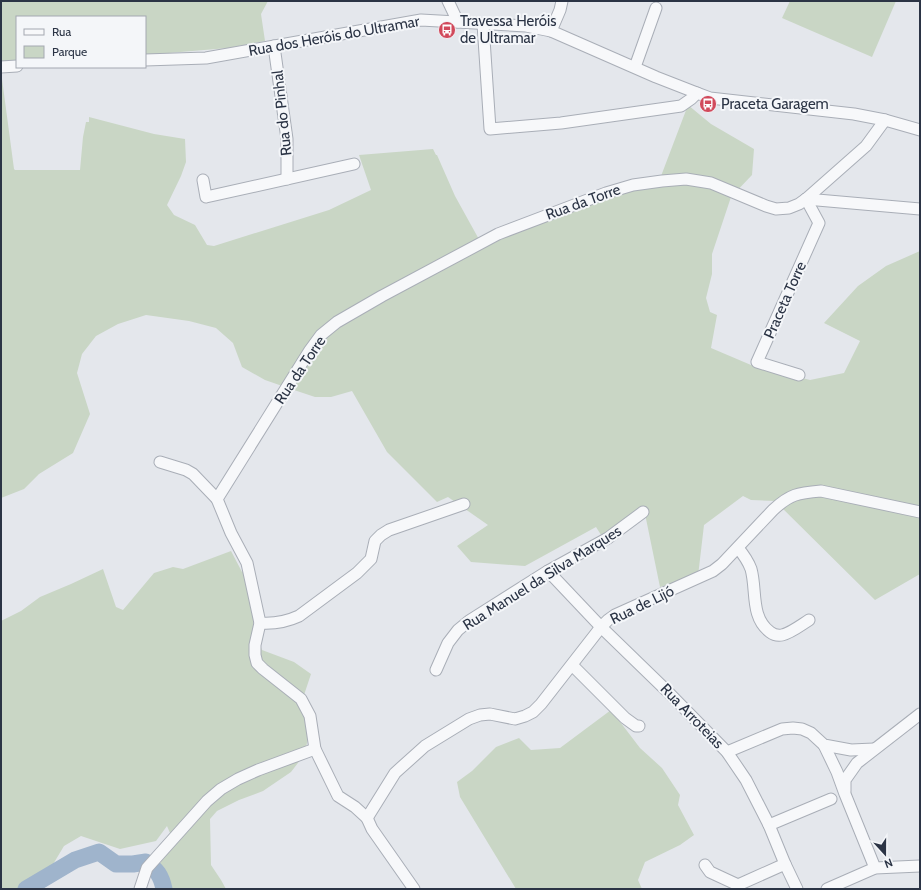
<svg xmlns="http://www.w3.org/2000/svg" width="921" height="890" font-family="Cabin,sans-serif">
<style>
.green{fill:#c9d6c5}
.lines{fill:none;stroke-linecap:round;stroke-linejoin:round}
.river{stroke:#9fb4cc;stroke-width:17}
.minor-casing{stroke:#a9aeb7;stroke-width:13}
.minor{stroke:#f7f8fa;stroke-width:11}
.labels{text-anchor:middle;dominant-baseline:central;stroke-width:4;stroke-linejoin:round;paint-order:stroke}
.poi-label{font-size:15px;fill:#2b3445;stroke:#f4f6f9;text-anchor:start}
.street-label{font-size:15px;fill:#2b3445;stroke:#f4f6f9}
</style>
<rect width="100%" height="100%" fill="#e4e7ec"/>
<!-- green -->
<g class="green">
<polygon points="1,1 268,1 261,14 265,41 228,48 145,55 145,17 17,17 17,65 1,64"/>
<polygon points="790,1 896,1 872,57 782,18"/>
<polygon points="1,79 2,79 14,169 15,170 80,170 83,137 86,122 89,122 89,117 154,134 185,139 186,162 181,176 167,205 174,215 195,225 207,245 214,246 329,210 371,190 359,155 433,149 436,155 437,155 455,196 481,243 570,206 658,184 688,105 711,124 754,149 752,175 731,197 712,254 712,274 706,298 710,312 717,315 711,348 751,365 810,380 844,373 860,341 824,323 858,286 886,266 920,251 920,574 875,600 775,501 751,500 743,496 704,525 698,576 660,587 644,509 603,538 596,527 525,566 471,562 457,546 488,525 448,497 437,502 387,452 352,391 331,397 315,397 288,388 265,380 242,367 233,343 216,328 189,321 146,315 118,324 96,336 82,354 77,373 90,414 73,453 39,474 24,489 1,498"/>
<polygon points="231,551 242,572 245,571 253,603 254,630 262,650 294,662 311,674 304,695 309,735 304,755 291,772 263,791 239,800 217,811 210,819 211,865 221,880 226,889 163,889 157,869 173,840 167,826 156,841 120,849 81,836 64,846 52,866 34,889 1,889 1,621 21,611 40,597 71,584 103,569 116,607 123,610 154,573 173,567 183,569"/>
<polygon points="611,710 640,748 662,768 680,795 678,805 694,835 680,845 645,862 638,880 642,889 516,889 460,797 457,782 472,771 496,747 519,738 531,750 560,748"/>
</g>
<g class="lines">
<!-- river -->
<path class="river" d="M26,889L75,860L99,852L116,864H133L146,862C157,870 161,875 164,889"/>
<!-- minor casing -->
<g class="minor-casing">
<g id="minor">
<polyline points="448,1 458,22"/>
<polyline points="483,24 490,129 561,123 681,106 691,99 697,93"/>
<polyline points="551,31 560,10 562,1"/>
<polyline points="274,46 287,139 287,179"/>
<polyline points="145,60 206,58 421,20 526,26 551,31 656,77 697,93 710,98 854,114 885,120 920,130"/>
<polyline points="1,67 17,66"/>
<polyline points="635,67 656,8"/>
<polyline points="203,180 206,197 354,164"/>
<polyline points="806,199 920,209"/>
<polyline points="799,375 757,362 819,223 806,199"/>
<polyline points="160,462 186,470 193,474 217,499"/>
<path d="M738,548C743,554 748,561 751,569C757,590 750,617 770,632C774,635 777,636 782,635C791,633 801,625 809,620"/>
<polyline points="548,571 601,627 668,692 727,752 746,780 769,825 785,864 797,889"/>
<path d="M260,623C274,624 286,622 299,616L357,573L371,559L375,541L381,535L389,530L464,504"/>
<polyline points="572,665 625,718 636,726 639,726"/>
<polyline points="436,670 448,643 458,630 469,621 548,571 608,538 643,512"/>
<polyline points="824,745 837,772 845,794 875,868"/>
<polyline points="727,752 782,729 793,728 802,729 811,733 824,745 851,750 874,749"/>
<polyline points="845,791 845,780 857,763 920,714"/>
<path d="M367,818L395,773L425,746L469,719L480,715L490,714L515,719L525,716L533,712L541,704L601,627L608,620L615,615L713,571L722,564L773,510C790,494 798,493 821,491L920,512"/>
<polyline points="769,825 831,799"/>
<polyline points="705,865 710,872 738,885 785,864"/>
<polyline points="140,889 147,868 207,801 221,789 238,779 258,770 315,749"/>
<polyline points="414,889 372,829 367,818 355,807 338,796 315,749 310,716 301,699 263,669 257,663 255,655 255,645 260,623 247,563 231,533 217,499 310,350 321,335 337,322 382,296 498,234 606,193 633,185 662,181 686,179 711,183 766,206 776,209 789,208 799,204 806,199 866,146 885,120"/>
<polyline points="827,889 875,868 920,866"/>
</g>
</g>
<!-- minor -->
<use href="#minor" class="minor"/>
</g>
<!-- icons -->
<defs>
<g id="bus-disc" transform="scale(0.9)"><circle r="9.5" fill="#d1495b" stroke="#f4f6f9"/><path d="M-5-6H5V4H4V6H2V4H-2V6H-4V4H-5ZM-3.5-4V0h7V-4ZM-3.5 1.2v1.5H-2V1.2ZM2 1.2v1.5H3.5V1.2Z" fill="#fff"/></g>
</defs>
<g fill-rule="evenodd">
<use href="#bus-disc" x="447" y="30"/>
<use href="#bus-disc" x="708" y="104"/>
</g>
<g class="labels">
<!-- poi labels -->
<g class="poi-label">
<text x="460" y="21">Travessa Heróis<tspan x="460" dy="17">de Ultramar</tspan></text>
<text x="721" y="104">Praceta Garagem</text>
</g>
<!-- street labels -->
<g class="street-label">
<text transform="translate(334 36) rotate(-10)">Rua dos Heróis do Ultramar</text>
<text transform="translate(282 113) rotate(-96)">Rua do Pinhal</text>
<text transform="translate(583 202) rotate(-20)">Rua da Torre</text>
<text transform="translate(785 300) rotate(-66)">Praceta Torre</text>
<text transform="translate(300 370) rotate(-56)">Rua da Torre</text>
<text transform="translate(542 578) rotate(-32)">Rua Manuel da Silva Marques</text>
<text transform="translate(642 605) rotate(-26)">Rua de Lijó</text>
<text transform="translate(692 716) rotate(46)">Rua Arroteias</text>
</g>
</g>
<!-- border -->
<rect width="921" height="890" fill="none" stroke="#2b3445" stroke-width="4"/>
<!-- legend -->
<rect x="16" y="16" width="130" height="52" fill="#f4f6f9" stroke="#a4a8b1"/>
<rect x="24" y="29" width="20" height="6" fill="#f7f8fa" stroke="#a4a8b1"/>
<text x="52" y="36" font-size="12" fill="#2b3445">Rua</text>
<rect x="24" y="46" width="20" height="12" fill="#c9d6c5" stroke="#a4a8b1"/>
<text x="52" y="56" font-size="12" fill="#2b3445">Parque</text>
<!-- north arrow -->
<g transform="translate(885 854) rotate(159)" stroke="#f4f6f9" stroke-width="3" paint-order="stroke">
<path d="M0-3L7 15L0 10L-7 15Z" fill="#2b3445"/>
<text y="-6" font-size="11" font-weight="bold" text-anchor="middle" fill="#2b3445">N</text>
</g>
</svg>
